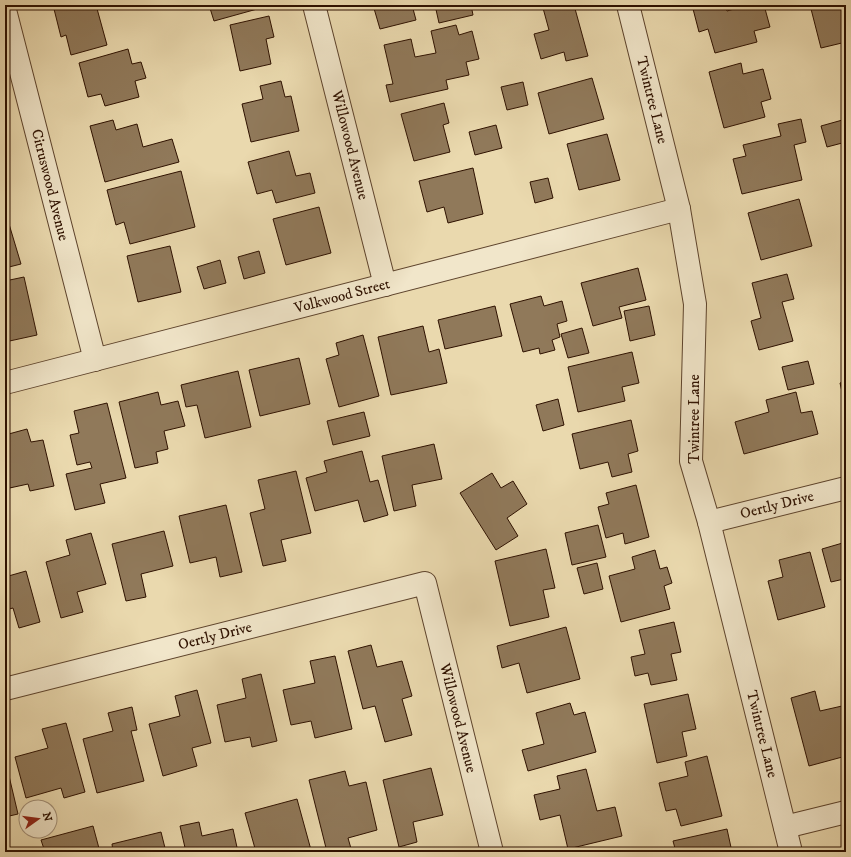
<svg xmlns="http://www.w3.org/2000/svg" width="851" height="857" font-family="'IM FELL DW Pica',serif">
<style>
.building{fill:#90795a;stroke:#2e1100}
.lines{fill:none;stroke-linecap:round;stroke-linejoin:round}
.minor-casing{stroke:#5d432c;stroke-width:24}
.minor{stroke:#f1e6ca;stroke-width:22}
.labels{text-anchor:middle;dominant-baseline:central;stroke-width:3;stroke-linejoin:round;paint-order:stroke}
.street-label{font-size:15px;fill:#2e1100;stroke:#f1e6ca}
</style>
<rect width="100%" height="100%" fill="#ead9ae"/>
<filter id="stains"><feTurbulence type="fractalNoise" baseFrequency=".005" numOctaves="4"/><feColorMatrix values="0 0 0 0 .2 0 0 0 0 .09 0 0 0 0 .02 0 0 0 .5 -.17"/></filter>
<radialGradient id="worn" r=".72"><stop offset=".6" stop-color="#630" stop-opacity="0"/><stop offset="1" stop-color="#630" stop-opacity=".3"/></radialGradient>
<!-- building -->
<g class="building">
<polygon points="53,5 96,5 107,45 71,55 66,35 61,37"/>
<polygon points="209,5 268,5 268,6 214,21"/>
<polygon points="373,5 412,5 416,20 380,29"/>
<polygon points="435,5 471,5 473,15 439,23"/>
<polygon points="556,5 574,5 588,56 566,61 564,52 541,59 534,34 549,30 543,8"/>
<polygon points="692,5 725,5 727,11 748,5 764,5 770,27 754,31 757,42 715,53 708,29 699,32"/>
<polygon points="810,5 846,5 846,42 821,48"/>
<polygon points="269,16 274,37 266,39 271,64 240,71 230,25"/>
<polygon points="456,25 459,35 472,31 479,59 466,62 469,75 446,80 448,89 390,102 386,85 393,84 384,45 411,39 415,57 436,53 431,31"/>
<polygon points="128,49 132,64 141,62 146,78 135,81 139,97 105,106 101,94 88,97 79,63"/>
<polygon points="741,63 743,74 763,69 771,99 761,102 765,117 724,128 709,72"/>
<polygon points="592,78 604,119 549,134 538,93"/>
<polygon points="281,81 285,97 291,96 299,131 251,142 242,104 263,99 260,86"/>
<polygon points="523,82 528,105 507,110 501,87"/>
<polygon points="444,103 449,123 443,125 450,152 414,161 401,114"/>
<polygon points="801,119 806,142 794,145 802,180 742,194 733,159 746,156 743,145 781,136 778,124"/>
<polygon points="846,119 846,142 827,147 821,126"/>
<polygon points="113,120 116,130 137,124 143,147 172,139 179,162 105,182 90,126"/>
<polygon points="496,125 502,148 475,155 469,132"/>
<polygon points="607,134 620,180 579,190 567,144"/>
<polygon points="289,151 296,176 310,173 315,193 276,203 272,190 257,194 248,162"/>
<polygon points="473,168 483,214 448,223 444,207 427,212 419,181"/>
<polygon points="181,171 195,227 130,244 124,222 116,225 107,190"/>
<polygon points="548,178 553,198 535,203 530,182"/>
<polygon points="799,199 812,246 761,260 748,213"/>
<polygon points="319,207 331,253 286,265 273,219"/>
<polygon points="5,214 6,214 21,264 5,268"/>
<polygon points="170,246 181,292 138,302 127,256"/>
<polygon points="259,251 265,273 244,279 238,257"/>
<polygon points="220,260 226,283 204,289 197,267"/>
<polygon points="638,268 646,300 619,307 622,318 593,326 581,283"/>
<polygon points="787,274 794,299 782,302 793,341 759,350 751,321 761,318 752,283"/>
<polygon points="24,277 37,335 5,342 5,281"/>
<polygon points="541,296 544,306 562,301 567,321 557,324 560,337 552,340 555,350 540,354 539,348 523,352 510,304"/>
<polygon points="495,306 502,336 445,349 438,320"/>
<polygon points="649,306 655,335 630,341 624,311"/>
<polygon points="423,326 429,352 439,349 447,383 391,395 378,337"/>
<polygon points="582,328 589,353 568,358 561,334"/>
<polygon points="363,335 379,396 339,407 326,359 339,355 336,343"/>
<polygon points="632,352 639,383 622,387 625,401 578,412 568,367"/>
<polygon points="299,358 310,404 260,416 249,370"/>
<polygon points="808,361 814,384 788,390 782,367"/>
<polygon points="238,371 251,427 205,438 197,405 186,407 181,385"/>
<polygon points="846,381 846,409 840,383"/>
<polygon points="158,392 161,405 178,401 185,426 164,431 168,449 156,452 158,463 135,468 119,402"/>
<polygon points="796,392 801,413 812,411 818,434 744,454 735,422 769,412 766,400"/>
<polygon points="558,399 564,425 543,431 536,405"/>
<polygon points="107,403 126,478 100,484 105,503 75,510 66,474 92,468 90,462 77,465 70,435 79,433 74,411"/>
<polygon points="364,412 370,436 333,445 327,421"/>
<polygon points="631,420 638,451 628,454 632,472 612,477 608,462 580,469 572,434"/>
<polygon points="27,429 31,442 43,440 54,486 30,491 28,484 5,489 5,435"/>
<polygon points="434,444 442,479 412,485 416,506 394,511 382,456"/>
<polygon points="362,451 370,482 378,480 388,515 364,522 358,500 315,511 306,478 327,472 324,461"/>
<polygon points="296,471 311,533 281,540 286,561 263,566 250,513 265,509 258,480"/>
<polygon points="492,473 501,488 513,481 527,504 507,518 518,536 496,550 460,493"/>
<polygon points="636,485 649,537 625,544 623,533 606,538 598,507 609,504 606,493"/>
<polygon points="226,505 242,572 220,577 216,557 190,563 179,516"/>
<polygon points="598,525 606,557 572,565 565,533"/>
<polygon points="164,531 173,566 141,574 146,597 126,601 112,544"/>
<polygon points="91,533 106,584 77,592 83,612 61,618 46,562 70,555 66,540"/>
<polygon points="846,542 846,589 844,579 831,582 822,549"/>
<polygon points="546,549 555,588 543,590 549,617 510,626 495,561"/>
<polygon points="655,550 660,569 667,567 672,583 664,586 670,609 621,622 609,576 635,569 632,557"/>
<polygon points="810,552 825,607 778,620 768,581 783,577 779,560"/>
<polygon points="597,563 603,589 584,594 577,568"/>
<polygon points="26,571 40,622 19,628 13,608 5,610 5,577"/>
<polygon points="674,622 681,652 671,654 677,680 651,685 648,673 635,676 631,657 645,654 639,630"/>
<polygon points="566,627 580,679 527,693 519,663 502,668 497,646"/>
<polygon points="371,645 377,667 402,661 412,696 402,699 412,735 385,742 375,706 363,709 348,651"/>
<polygon points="335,656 352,729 315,738 311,721 291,725 283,690 315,683 310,661"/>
<polygon points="261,674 277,741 252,747 250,737 225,742 217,705 246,698 242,679"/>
<polygon points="197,690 211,743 192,748 197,766 163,776 149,724 180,716 175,696"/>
<polygon points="815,691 820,711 842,706 846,723 846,756 809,766 791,698"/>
<polygon points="688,694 696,729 682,732 687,756 657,763 644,704"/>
<polygon points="570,703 574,715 585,712 596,752 528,771 522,750 544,744 536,713"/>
<polygon points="132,707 137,730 131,731 144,781 97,793 83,739 113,731 108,713"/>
<polygon points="66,723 85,792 64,798 61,788 26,798 15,757 48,748 42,729"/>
<polygon points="707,756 722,816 681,826 676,809 666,811 659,783 688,776 685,762"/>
<polygon points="5,759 18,814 5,817"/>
<polygon points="431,768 443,815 413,822 417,842 399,847 383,780"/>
<polygon points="586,769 597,811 615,807 622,836 568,849 560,815 540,820 534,795 560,789 557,776"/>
<polygon points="345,771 349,786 366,782 377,830 348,838 352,852 327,852 309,780"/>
<polygon points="297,799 311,850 303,852 256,852 245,813"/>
<polygon points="199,822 202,836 233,829 238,852 186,852 180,826"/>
<polygon points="93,826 100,852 45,852 41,840"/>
<polygon points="727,829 732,852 676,852 673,841"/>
<polygon points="161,832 166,852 113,852 112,844"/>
<polygon points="27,849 28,852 14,852"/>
</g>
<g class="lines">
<!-- minor casing -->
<g class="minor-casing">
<g id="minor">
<polyline points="314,5 385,285"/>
<polyline points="628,5 679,209 695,304 691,461 709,522 791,852"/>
<polyline points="5,10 95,360"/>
<polyline points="5,383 679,209"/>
<polyline points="709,522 846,488"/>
<polyline points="5,689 425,583 492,852"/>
<polyline points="785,827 846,812"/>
</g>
</g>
<!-- minor -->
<use href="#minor" class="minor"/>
</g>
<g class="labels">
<!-- street labels -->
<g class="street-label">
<text transform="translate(652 100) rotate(76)">Twintree Lane</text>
<text transform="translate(350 145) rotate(76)">Willowood Avenue</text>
<text transform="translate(50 185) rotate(76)">Citruswood Avenue</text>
<text transform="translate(342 296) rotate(-15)">Volkwood Street</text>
<text transform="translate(694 419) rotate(-90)">Twintree Lane</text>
<text transform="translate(777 505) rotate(-14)">Oertly Drive</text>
<text transform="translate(215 636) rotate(-14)">Oertly Drive</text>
<text transform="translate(458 718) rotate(76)">Willowood Avenue</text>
<text transform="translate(762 734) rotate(76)">Twintree Lane</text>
</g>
</g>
<!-- margin -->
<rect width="851" height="857" fill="none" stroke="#ead9ae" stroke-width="20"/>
<rect x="6" y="6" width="839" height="845" fill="none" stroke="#2e1100" stroke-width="2"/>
<rect x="10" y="10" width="831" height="837" fill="none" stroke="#2e1100"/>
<!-- north arrow -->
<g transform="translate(38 819) rotate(76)"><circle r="19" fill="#f1e6ca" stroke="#a39179"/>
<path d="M0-3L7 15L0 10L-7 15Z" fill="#8f2418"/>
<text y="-6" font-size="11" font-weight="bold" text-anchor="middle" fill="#2e1100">N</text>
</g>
<rect width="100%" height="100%" filter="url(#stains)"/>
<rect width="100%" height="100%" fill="url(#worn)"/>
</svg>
